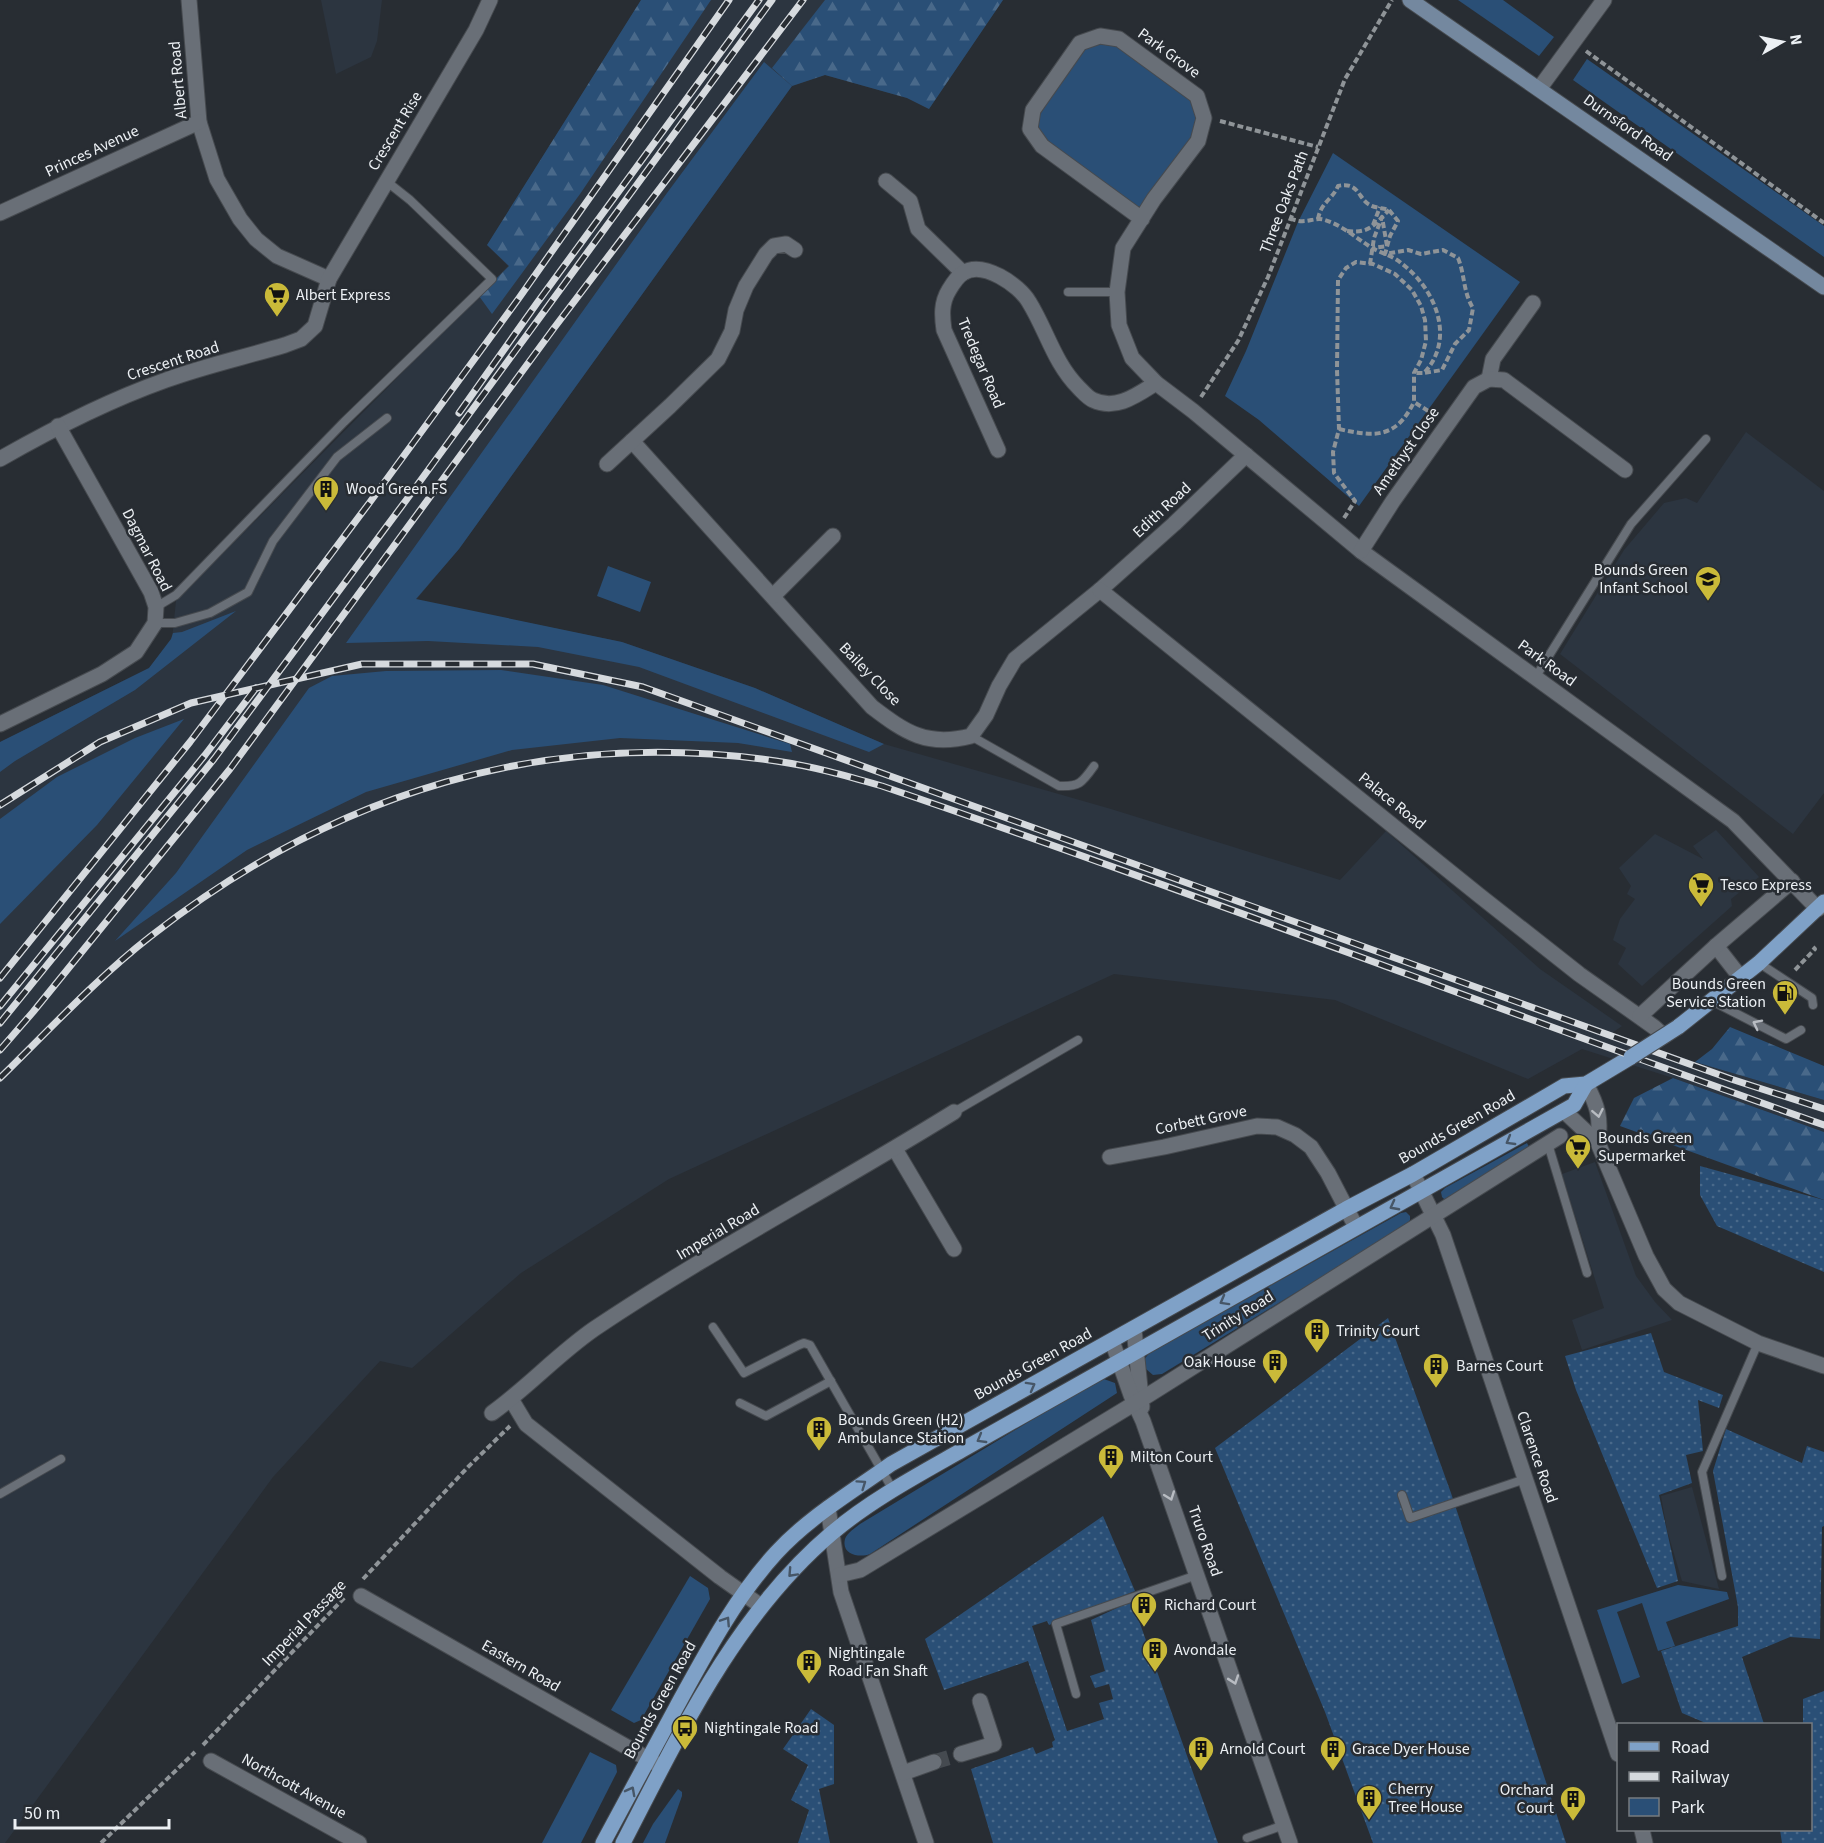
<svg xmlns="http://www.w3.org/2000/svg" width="1824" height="1843" font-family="'Source Sans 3',sans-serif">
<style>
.built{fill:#2c3540}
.green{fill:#2a4f76}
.forest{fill:url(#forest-firs)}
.garden{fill:url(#garden-dots)}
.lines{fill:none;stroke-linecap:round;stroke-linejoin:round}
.minor-tunnel{stroke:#454a50;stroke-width:15;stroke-dasharray:15 8;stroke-linecap:butt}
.service-casing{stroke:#464a4f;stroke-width:10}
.minor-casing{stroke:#464a4f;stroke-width:17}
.secondary-casing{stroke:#464a4f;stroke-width:17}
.primary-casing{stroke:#464a4f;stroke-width:17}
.path{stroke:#8f9498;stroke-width:4;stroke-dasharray:6 3;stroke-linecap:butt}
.service{stroke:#696f77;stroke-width:8}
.minor{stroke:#696f77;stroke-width:15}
.secondary{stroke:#74889f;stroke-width:15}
.primary{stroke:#7fa1c7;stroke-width:15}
.rail-casing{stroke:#d6dade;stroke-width:7}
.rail{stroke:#282d33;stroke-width:4.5;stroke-dasharray:14;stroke-linecap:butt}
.primary-bridge-casing{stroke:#464a4f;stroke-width:17;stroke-linecap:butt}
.primary-bridge{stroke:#7fa1c7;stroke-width:15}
.oneway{stroke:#b8bcc2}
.oneway2{stroke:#465667}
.labels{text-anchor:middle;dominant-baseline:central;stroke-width:5;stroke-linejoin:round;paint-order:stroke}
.street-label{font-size:16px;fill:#ecf0f4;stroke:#282d33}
.poi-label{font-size:16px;fill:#ecf0f4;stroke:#282d33;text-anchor:start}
</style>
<defs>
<pattern id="forest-firs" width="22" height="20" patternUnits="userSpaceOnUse" patternTransform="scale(1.5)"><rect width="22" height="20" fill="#2a4f76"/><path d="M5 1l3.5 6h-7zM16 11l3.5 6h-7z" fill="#49698a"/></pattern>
<pattern id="garden-dots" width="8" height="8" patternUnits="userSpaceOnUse" patternTransform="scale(1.5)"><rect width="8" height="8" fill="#2a4f76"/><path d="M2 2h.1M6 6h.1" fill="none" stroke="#49698a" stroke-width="1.8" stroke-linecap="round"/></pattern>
</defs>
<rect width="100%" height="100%" fill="#282d33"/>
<!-- built -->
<g class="built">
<polygon points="321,0 382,0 377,41 371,57 336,74"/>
<polygon points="641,0 1003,0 929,109 907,98 825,75 792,86 459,549 416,600 622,642 755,688 884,744 1111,809 1340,880 1386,831 1540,969 1622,1026 1612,1033 1695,1062 1824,1100 1824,1132 1673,1078 1582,1049 1528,1079 1335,1000 1114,974 669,1179 521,1273 412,1368 380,1361 273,1477 5,1843 0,1843 0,742 149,668 172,639 176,601 508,266 487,245"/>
<polygon points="1746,432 1824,491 1824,793 1793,834 1560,654 1624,550 1664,503 1686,498 1697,503"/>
<polygon points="1716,830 1759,877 1731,899 1732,906 1642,986 1618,964 1626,948 1613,940 1620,919 1635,899 1627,894 1631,886 1619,868 1655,834 1703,859 1693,846"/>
<polygon points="1595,1162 1636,1276 1655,1302 1672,1320 1582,1350 1572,1320 1604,1308 1562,1174"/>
<polygon points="1692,1487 1719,1589 1682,1581 1667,1530 1661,1496"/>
</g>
<!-- green -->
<g class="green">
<polygon points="1458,0 1503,0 1554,37 1539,56"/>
<polygon points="1099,43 1114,45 1191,97 1196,120 1193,140 1141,210 1048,141 1038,129 1038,110 1086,48"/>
<polygon points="1587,59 1824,226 1824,257 1573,80"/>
<polygon points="764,62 792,86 459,549 416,599 622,642 755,688 884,744 869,752 639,667 538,647 428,641 346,643 667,193"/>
<polygon points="1333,153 1520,282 1359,506 1259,420 1225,396 1246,351 1298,222"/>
<polygon points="608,566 651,582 640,612 597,596"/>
<polygon points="236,611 135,690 15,761 0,772 0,742 149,668 171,639 173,633 182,632"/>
<polygon points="501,670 603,685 790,744 792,752 738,743 620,738 512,750 366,792 247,850 115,941 176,873 309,688 332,676 386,671"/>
<polygon points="184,719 97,825 0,924 0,819 57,777 135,738"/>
<polygon points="1527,1143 1529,1147 1445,1200 1442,1197 1441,1192 1445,1188"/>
<polygon points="1406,1212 1410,1216 1410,1220 1407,1225 1162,1374 1153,1375 1146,1369 1144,1360 1149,1353 1401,1213"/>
<path d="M1101,1378L1115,1383L1117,1393L870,1554C860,1558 841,1555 845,1539C847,1533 855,1528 860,1524Z"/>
<polygon points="690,1576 708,1588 710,1599 641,1720 634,1723 611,1710"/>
<polygon points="1678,1585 1727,1592 1729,1599 1666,1622 1675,1646 1658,1651 1642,1603 1617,1612 1640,1677 1622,1684 1597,1610"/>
<polygon points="590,1752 616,1765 617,1772 581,1843 542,1843"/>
<polygon points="678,1789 682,1792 682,1796 665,1843 643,1843 653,1824"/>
</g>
<!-- forest -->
<g class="forest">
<polygon points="641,0 711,0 580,194 492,314 479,296 509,266 487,245"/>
<polygon points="825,0 1003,0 929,109 907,98 825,75 792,86 772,68"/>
<polygon points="1730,1027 1824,1066 1824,1100 1695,1062 1712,1049"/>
<polygon points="1673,1078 1824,1132 1824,1200 1620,1126 1634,1098"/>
</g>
<!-- garden -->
<g class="garden">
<polygon points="1700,1166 1824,1200 1824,1272 1717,1226 1700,1195"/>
<polygon points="1388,1318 1451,1493 1566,1843 1373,1843 1325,1712 1215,1448"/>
<polygon points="1651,1333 1664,1372 1723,1395 1719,1408 1698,1400 1703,1451 1686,1455 1692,1483 1659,1495 1678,1581 1657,1588 1576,1390 1565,1356"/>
<polygon points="1726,1429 1802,1463 1807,1446 1824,1452 1824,1526 1822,1527 1820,1639 1790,1637 1742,1657 1764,1724 1708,1724 1682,1713 1661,1651 1738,1626 1738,1607 1713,1471"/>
<polygon points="1103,1516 1135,1591 1049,1625 1047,1621 1032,1626 1067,1731 1104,1719 1099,1703 1113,1699 1109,1684 1095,1688 1090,1676 1105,1671 1091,1620 1132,1601 1218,1843 993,1843 971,1769 1033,1747 1036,1754 1053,1747 1052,1742 1055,1740 1028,1661 944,1690 925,1639"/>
<polygon points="1824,1691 1824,1843 1782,1843 1780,1830 1810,1830 1810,1724 1803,1724 1803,1699"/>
<polygon points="811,1709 834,1725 834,1784 819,1789 830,1843 798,1843 809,1810 791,1800 808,1765 783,1749"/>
</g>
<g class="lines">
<!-- minor-tunnel -->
<polyline class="minor-tunnel" points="934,1762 961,1754"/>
<!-- service casing -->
<g class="service-casing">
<g id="service">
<polyline points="1068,292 1117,292"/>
<polyline points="156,607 176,595 344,422 492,279 410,200 386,181"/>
<polyline points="155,623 175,623 210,613 248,592 273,541 337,457 387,418"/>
<polyline points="1535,678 1631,524 1706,439"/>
<path d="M971,736L1059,786C1079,787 1082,783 1094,766"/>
<polyline points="1759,963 1812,998 1813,1005"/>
<polyline points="1712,1001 1786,1039 1801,1030"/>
<polyline points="954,1112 1078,1040"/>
<polyline points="1548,1144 1587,1273"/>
<polyline points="713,1327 744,1373 799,1345 804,1343 810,1345 893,1490"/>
<polyline points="740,1403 766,1416 831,1381"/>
<polyline points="0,1494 61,1459"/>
<polyline points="1402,1495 1410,1518 1525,1479"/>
<polyline points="1722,1576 1702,1472 1758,1343"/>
<polyline points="1076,1694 1056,1624 1197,1575"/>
<polyline points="1247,1838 1284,1825"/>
</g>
</g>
<!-- minor casing -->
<g class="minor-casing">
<g id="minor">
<polyline points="189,0 199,122 217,179 240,219 256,239 277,256 329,279"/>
<polyline points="1539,89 1604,0"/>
<polyline points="886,181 910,201 918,229 963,273"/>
<polyline points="0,213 199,122"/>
<polyline points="1142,219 1042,146 1030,129 1033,110 1080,43 1100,36 1119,39 1197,96 1204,118 1198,141 1154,199 1123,248 1117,292 1119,325 1132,358 1156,383 1193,411 1361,551 1733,821 1818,909"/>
<polyline points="1489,379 1493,359 1533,303"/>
<path d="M632,441L872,707C906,733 927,747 971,736L986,715L999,686L1015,659L1100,590L1174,524L1246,455"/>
<path d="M998,450L944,330C942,316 941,303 949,290C952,285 958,276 963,273C983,260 1019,285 1029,302C1047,331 1054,363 1079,388C1083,392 1088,398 1093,400C1116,411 1137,395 1156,383"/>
<path d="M0,459C54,428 107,401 166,380C204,366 245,357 285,345L301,339L315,326L329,279L476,30L490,0"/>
<polyline points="607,464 670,406 718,359 732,331 736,310 746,286 766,254 774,246 786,244 795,250"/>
<polyline points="1361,551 1393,501 1474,387 1489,379 1504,380 1625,470"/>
<polyline points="1100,590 1480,896 1579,974 1654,1027 1664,1036"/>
<polyline points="773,596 833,536"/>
<polyline points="0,724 102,674 136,652 155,623 156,607 151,592 58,426"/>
<polyline points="1716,946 1741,978"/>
<polyline points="1640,1016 1716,946 1792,881"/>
<path d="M1586,1084C1598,1106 1601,1118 1598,1143"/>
<polyline points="1564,1111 1598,1143 1646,1256 1664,1289 1679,1303 1758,1343 1824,1366"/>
<polyline points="895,1149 954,1249"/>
<polyline points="1110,1157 1164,1147 1257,1126 1277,1127 1295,1135 1311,1147 1328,1173 1356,1227"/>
<polyline points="1413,1174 1443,1235 1618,1754"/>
<polyline points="1134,1329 1142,1407"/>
<polyline points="1112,1341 1131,1395 1143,1421 1290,1843"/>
<polyline points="511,1399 526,1424 720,1577 761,1606"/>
<path d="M492,1413C528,1387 558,1354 594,1329C710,1251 835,1186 954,1112"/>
<polyline points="828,1508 841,1592 926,1843"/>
<polyline points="839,1575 860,1570 1150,1394 1560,1136"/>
<polyline points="361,1596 662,1767"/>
<polyline points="961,1754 994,1744 980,1701"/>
<polyline points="211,1761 359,1843"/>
<polyline points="903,1773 934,1762"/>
<polyline points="1642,1830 1645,1843"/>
</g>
</g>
<!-- secondary casing -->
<g class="secondary-casing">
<polyline id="secondary" points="1410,0 1824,287"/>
</g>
<!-- primary casing -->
<g class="primary-casing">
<g id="primary">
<polyline points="1678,1027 1759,963 1824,902"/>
<path d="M603,1843C628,1797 652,1752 677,1706C706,1653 735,1598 776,1553C809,1517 852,1492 891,1464L1346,1209L1413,1174L1564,1086L1586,1084L1631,1057"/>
<path d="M623,1843C680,1733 736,1614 832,1533C871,1500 918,1475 962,1450L1574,1105L1586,1084"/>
</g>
</g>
<!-- path -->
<g class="path">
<polyline points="1586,51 1824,223"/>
<polyline points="1220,121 1318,147"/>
<path d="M1290,218C1305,226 1314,216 1325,220C1341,225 1355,237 1369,246C1379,253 1392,255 1401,263C1436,289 1456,339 1424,373H1414"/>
<path d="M1318,219C1321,202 1333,199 1338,186C1359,181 1358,199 1370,205C1375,208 1383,208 1389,210L1398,221L1390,236L1385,254L1408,250L1421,254L1443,250L1458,258C1465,275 1463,292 1473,308L1469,330L1455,344L1442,370L1424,373"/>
<polyline points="1373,225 1380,207"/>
<path d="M1347,231C1370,234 1375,224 1389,210"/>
<polyline points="1370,264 1374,238 1382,217 1387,246 1373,248"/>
<polyline points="1201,397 1238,341 1268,277 1345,79 1392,0"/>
<path d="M1339,429C1374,437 1396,439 1414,402"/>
<polyline points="1344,518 1355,501 1334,473 1333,452 1339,429 1337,370 1338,280 1346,268 1356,262 1373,264 1395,274 1412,290 1421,306 1425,320 1426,341 1421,360 1414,373 1414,402 1433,414"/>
<polyline points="1795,970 1815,949 1813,947"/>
<polyline points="363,1579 468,1467 510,1426"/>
<polyline points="203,1745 345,1597"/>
<polyline points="101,1843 195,1752"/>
</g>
<!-- service -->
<use href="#service" class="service"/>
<!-- minor -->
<use href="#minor" class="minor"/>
<!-- secondary -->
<use href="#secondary" class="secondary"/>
<!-- primary -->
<use href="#primary" class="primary"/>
<!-- rail casing -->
<g class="rail-casing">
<g id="rail">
<polyline points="459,413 537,303 759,0"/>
<polyline points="0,805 100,742 191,703 362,664 533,664 643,687 1731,1079 1824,1109"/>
<polyline points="0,978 190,742 370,502 519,298 729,0"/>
<polyline points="0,1006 205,755 256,688"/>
<polyline points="0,1023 214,759 407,499 772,0"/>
<polyline points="0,1050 33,1012 230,769 554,328 803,0"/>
<path d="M0,1078C49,1030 97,978 151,936C334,793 545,727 776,761C812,766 847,776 882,786C1198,894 1509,1014 1824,1125"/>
</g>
</g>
<!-- rail -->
<use href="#rail" class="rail"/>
<!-- primary-bridge casing -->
<g class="primary-bridge-casing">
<polyline id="primary-bridge" points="1631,1057 1678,1027"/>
</g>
<!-- primary-bridge -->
<use href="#primary-bridge" class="primary-bridge"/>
</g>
<!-- one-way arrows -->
<defs><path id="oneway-chevron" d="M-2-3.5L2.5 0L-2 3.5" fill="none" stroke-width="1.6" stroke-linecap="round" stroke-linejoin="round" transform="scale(1.5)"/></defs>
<g class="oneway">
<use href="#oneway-chevron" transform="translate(1757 1024) rotate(-153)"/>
<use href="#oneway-chevron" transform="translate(1598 1113) rotate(79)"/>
<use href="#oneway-chevron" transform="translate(1170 1496) rotate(70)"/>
<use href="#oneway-chevron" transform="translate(1234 1680) rotate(71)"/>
</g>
<g class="oneway2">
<use href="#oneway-chevron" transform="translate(1510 1141) rotate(150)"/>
<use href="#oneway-chevron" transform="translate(1394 1206) rotate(152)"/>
<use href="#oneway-chevron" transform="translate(1224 1301) rotate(151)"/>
<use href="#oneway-chevron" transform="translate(1031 1386) rotate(-29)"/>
<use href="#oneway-chevron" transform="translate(981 1439) rotate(150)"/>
<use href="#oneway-chevron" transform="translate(862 1484) rotate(-35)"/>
<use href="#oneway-chevron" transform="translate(792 1573) rotate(133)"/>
<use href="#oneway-chevron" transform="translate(726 1621) rotate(-57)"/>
<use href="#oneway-chevron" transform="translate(631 1791) rotate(-62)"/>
</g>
<!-- icons -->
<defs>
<g id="supermarket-pin" transform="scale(1.35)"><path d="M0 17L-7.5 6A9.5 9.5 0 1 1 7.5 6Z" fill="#caba39" stroke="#282d33"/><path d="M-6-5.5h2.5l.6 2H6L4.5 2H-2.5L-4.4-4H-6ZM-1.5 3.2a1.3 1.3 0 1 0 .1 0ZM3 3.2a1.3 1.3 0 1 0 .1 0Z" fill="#111"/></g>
<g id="building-pin" transform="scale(1.35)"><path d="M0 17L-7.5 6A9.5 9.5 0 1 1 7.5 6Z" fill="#caba39" stroke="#282d33"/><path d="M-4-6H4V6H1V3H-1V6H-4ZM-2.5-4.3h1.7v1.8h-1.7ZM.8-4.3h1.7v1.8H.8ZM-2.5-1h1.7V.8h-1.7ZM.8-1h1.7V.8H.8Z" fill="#111"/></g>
<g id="school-pin" transform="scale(1.35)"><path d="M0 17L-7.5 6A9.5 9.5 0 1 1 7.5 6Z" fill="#caba39" stroke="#282d33"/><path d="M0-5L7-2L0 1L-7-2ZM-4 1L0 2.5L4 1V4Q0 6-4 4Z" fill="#111"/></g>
<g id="fuel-pin" transform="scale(1.35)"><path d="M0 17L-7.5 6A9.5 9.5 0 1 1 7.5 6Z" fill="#caba39" stroke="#282d33"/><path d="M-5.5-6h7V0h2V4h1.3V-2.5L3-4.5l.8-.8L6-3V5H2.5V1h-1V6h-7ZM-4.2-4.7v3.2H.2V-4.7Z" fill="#111"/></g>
<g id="bus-pin" transform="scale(1.35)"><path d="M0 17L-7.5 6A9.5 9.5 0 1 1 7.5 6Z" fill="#caba39" stroke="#282d33"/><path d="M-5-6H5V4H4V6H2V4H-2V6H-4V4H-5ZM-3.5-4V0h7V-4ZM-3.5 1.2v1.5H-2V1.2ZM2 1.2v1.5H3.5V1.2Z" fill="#111"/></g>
</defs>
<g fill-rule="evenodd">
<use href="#supermarket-pin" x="277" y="295"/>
<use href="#building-pin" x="326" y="489"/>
<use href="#school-pin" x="1708" y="579"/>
<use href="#supermarket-pin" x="1701" y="885"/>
<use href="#fuel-pin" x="1785" y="993"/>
<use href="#supermarket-pin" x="1578" y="1147"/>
<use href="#building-pin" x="1317" y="1331"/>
<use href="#building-pin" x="1275" y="1362"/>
<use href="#building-pin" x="1436" y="1366"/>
<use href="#building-pin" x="819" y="1429"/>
<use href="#building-pin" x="1111" y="1457"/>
<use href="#building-pin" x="1144" y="1605"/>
<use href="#building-pin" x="1155" y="1650"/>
<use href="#building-pin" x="809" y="1662"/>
<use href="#bus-pin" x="685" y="1728"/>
<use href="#building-pin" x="1201" y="1749"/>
<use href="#building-pin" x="1333" y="1749"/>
<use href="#building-pin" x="1369" y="1798"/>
<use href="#building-pin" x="1573" y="1799"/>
</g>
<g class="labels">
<!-- street labels -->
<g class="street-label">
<text transform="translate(1169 53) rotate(36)">Park Grove</text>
<text transform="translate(178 80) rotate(-95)">Albert Road</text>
<text transform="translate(1628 128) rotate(35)">Durnsford Road</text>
<text transform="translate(395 131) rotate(-59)">Crescent Rise</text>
<text transform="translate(92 151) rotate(-25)">Princes Avenue</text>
<text transform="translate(1284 202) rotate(-69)">Three Oaks Path</text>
<text transform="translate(173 361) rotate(-18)">Crescent Road</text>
<text transform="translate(981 363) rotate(67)">Tredegar Road</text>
<text transform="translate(1406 451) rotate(-55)">Amethyst Close</text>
<text transform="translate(1162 510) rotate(-43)">Edith Road</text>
<text transform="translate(147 550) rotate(63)">Dagmar Road</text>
<text transform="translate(1547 663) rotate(36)">Park Road</text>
<text transform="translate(870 674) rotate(46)">Bailey Close</text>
<text transform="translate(1392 801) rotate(39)">Palace Road</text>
<text transform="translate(1201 1120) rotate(-12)">Corbett Grove</text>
<text transform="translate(1457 1127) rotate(-30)">Bounds Green Road</text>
<text transform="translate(718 1232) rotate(-31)">Imperial Road</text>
<text transform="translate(1238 1316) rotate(-32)">Trinity Road</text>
<text transform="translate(1033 1364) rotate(-29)">Bounds Green Road</text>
<text transform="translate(1537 1457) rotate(71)">Clarence Road</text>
<text transform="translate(1205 1541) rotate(71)">Truro Road</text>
<text transform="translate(304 1623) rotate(-46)">Imperial Passage</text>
<text transform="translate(521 1666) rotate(30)">Eastern Road</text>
<text transform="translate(660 1700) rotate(-61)">Bounds Green Road</text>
<text transform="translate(294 1786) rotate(29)">Northcott Avenue</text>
</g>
<!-- poi labels -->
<g class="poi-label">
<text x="296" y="295">Albert Express</text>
<text x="346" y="489">Wood Green FS</text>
<text x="1688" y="570" text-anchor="end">Bounds Green<tspan x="1688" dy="18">Infant School</tspan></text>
<text x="1720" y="885">Tesco Express</text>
<text x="1766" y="984" text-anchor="end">Bounds Green<tspan x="1766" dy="18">Service Station</tspan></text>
<text x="1598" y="1138">Bounds Green<tspan x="1598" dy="18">Supermarket</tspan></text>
<text x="1336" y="1331">Trinity Court</text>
<text x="1256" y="1362" text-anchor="end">Oak House</text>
<text x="1456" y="1366">Barnes Court</text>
<text x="838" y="1420">Bounds Green (H2)<tspan x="838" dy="18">Ambulance Station</tspan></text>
<text x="1130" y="1457">Milton Court</text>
<text x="1164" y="1605">Richard Court</text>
<text x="1174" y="1650">Avondale</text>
<text x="828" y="1653">Nightingale<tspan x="828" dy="18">Road Fan Shaft</tspan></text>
<text x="704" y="1728">Nightingale Road</text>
<text x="1220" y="1749">Arnold Court</text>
<text x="1352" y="1749">Grace Dyer House</text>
<text x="1388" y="1789">Cherry<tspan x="1388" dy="18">Tree House</tspan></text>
<text x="1554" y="1790" text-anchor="end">Orchard<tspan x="1554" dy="18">Court</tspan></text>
</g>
</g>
<!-- legend -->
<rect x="1617" y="1723" width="195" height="108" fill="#282d33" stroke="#767b80" stroke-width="1.5"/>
<rect x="1629" y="1742" width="30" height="9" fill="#7fa1c7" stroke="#767b80" stroke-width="1.5"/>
<text x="1671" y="1753" font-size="18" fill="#ecf0f4">Road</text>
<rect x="1629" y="1772" width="30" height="9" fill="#d6dade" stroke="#767b80" stroke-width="1.5"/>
<text x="1671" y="1783" font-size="18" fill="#ecf0f4">Railway</text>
<rect x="1629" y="1798" width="30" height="18" fill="#2a4f76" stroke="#767b80" stroke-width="1.5"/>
<text x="1671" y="1813" font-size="18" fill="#ecf0f4">Park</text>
<!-- north arrow -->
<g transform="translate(1782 42) rotate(81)" stroke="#282d33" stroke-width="4.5" paint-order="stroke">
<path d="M0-4.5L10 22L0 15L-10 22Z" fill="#ecf0f4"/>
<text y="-9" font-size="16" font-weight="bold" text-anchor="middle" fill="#ecf0f4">N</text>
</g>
<!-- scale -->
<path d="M15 1819v9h154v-9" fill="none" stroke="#ecf0f4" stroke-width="3"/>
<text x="24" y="1819" font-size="18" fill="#ecf0f4" stroke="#282d33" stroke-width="4.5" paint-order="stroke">50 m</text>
</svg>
